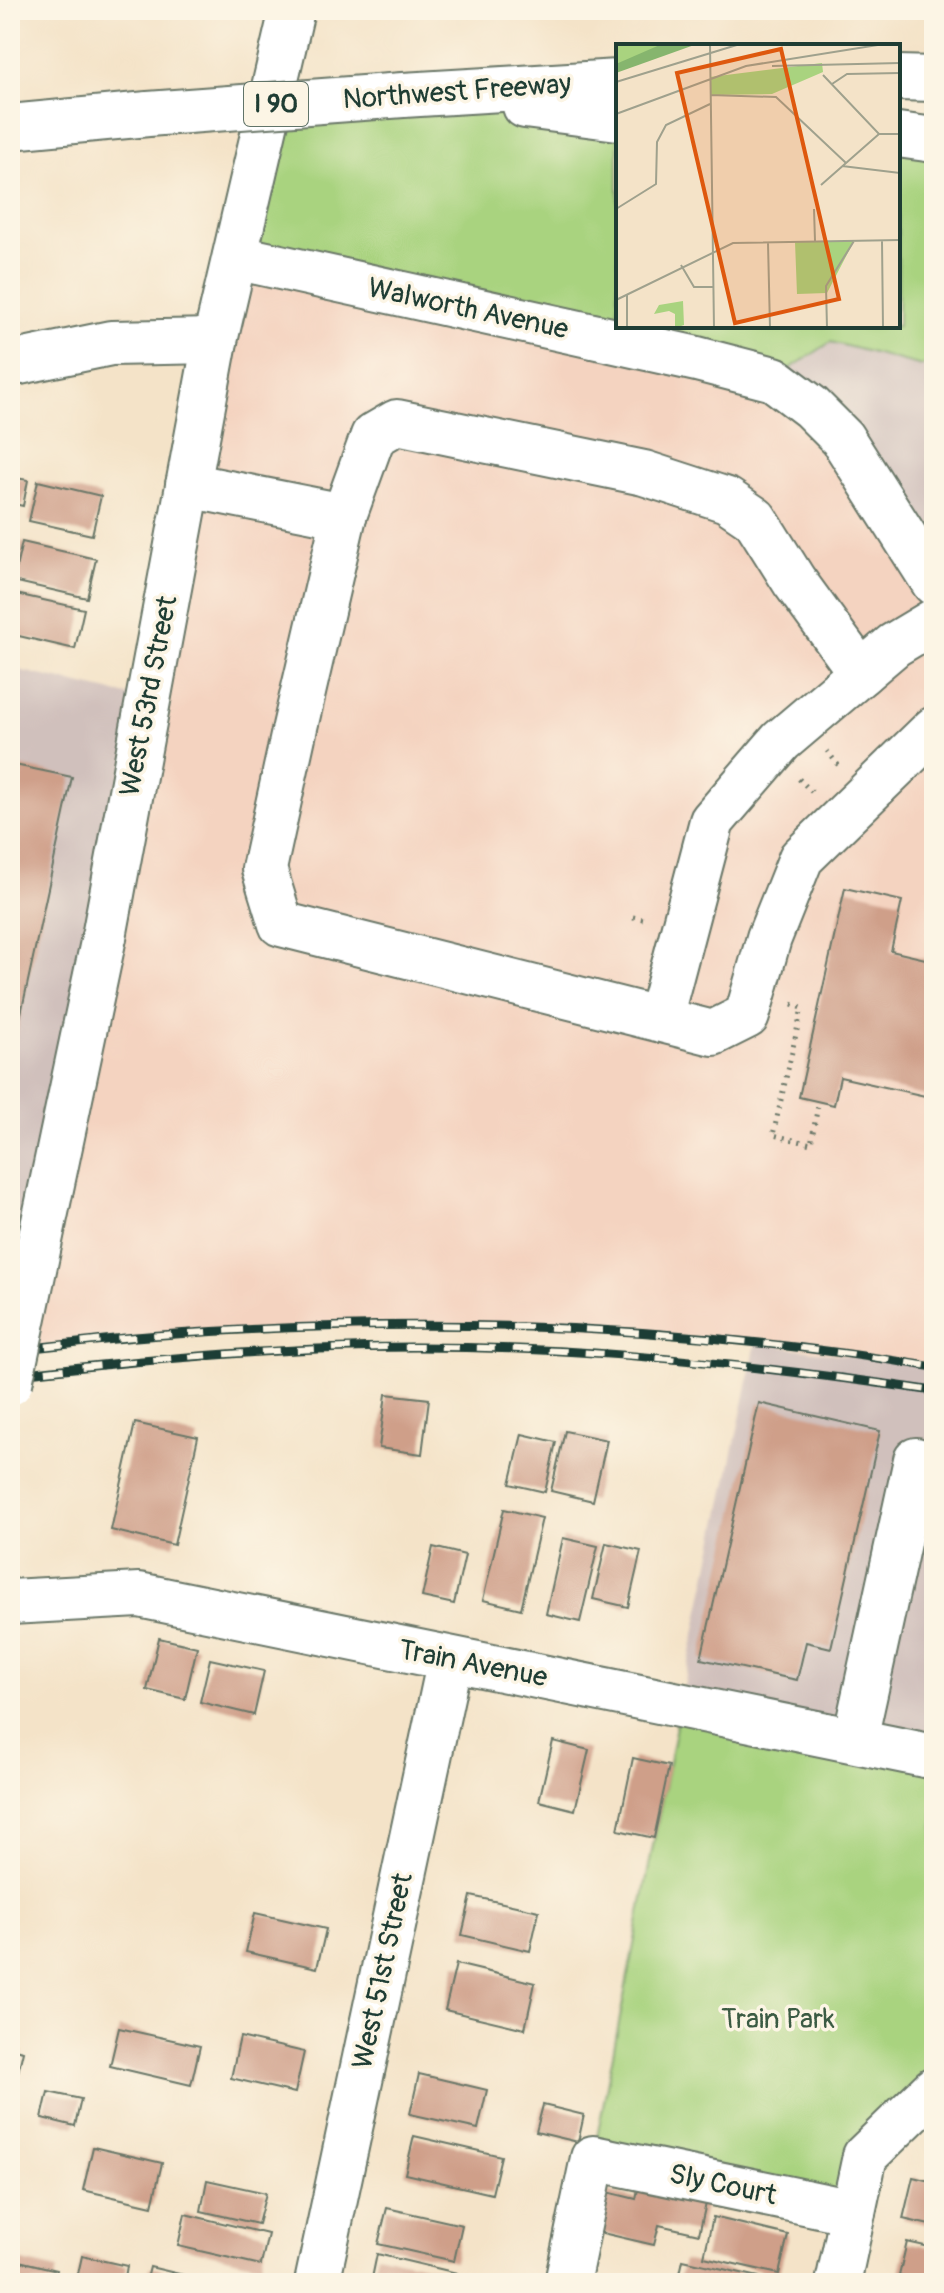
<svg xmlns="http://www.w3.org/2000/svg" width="944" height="2293" font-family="Pangolin,sans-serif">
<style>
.built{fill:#f4d3c0}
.industrial{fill:#d0c0bc}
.green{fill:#a9d37f;stroke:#64885a;stroke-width:2}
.building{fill:#cf9f89}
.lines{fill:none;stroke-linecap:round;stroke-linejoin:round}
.minor-casing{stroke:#6a7768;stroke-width:48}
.highway-casing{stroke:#6a7768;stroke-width:48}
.path{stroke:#6a7768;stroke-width:5;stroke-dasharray:2 6;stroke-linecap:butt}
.minor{stroke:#fff;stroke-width:44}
.highway{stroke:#fff;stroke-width:44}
.rail-casing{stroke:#1f3d34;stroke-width:9}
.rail{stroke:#fcf5e5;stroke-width:6;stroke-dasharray:18;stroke-linecap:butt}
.minor-bridge-casing{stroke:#6a7768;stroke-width:48;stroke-linecap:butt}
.highway-bridge-casing{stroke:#6a7768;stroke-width:48;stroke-linecap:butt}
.minor-bridge{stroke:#fff;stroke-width:44}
.highway-bridge{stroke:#fff;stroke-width:44}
.labels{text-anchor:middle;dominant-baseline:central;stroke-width:7;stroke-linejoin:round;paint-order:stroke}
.shield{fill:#fcf5e5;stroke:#617469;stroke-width:2}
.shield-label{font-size:26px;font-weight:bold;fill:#1f3d34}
.street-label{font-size:28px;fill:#1f3d34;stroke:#fcf5e5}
.park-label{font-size:28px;fill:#3b5b43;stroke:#fcf5e5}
.inset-road{fill:none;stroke:#9fa18d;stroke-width:2}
.view{fill:#de580e;fill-opacity:0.15;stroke:#de580e;stroke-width:4}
.inset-edge{fill:none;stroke:#1f3d34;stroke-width:4}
</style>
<rect width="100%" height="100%" fill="#fcf5e5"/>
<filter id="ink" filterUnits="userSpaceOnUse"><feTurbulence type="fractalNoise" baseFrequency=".0125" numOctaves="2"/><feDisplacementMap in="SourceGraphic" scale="16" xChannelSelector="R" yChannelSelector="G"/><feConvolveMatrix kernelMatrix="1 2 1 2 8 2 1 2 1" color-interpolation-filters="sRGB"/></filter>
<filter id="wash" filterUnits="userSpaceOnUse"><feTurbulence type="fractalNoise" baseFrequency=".006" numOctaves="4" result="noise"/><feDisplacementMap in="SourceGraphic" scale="32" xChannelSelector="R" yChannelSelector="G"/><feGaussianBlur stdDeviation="1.8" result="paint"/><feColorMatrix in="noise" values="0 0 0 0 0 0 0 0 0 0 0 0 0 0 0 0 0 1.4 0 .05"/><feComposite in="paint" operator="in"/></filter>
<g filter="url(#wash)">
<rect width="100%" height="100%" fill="#f4e3c8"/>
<!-- built -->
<polygon class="built" points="235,257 774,379 934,583 934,1367 787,1346 564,1327 316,1327 160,1335 16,1350"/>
<!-- industrial -->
<g class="industrial">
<polygon points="934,276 934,583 774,379 857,326 898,326"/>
<polygon points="10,668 148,700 10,1383"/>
<polygon points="756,1343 934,1367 934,1757 680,1705"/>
</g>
<!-- green -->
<g class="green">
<polygon points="403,95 618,118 618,326 898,326 898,135 934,140 934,361 922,366 831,342 774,379 235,257 266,124"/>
<polygon points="680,1705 934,1757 934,2089 853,2212 593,2158"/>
</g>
<g id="blocks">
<!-- building -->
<g class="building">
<polygon points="10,477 28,480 23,506 10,503"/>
<polygon points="38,481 101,496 92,535 29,521"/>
<polygon points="22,542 96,559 87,598 13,581"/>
<polygon points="16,594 84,609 75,649 10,634"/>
<polygon points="10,764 72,777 11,1060 10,1060"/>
<polygon points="845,888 902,901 891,951 934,961 934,1098 840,1077 834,1105 799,1097"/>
<polygon points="386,1394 429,1399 422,1454 379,1448"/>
<polygon points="759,1403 880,1431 831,1648 806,1642 797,1680 701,1659"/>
<polygon points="135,1423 198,1437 174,1545 111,1530"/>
<polygon points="565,1431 607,1440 593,1501 551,1491"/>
<polygon points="522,1434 556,1442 545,1492 510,1484"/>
<polygon points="504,1509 542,1518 521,1609 483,1600"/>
<polygon points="563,1538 598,1546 580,1622 546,1614"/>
<polygon points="606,1543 641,1551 628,1607 593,1599"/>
<polygon points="433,1547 465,1555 454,1604 422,1597"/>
<polygon points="159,1638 197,1647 185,1699 147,1690"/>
<polygon points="210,1659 264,1671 254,1715 200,1702"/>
<polygon points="553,1741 589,1750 575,1810 539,1801"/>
<polygon points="633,1758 669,1766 654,1838 618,1830"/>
<polygon points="471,1896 539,1911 530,1951 462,1935"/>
<polygon points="255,1913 326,1929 317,1968 246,1952"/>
<polygon points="456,1964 535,1983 525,2029 445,2010"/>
<polygon points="119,2028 200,2046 191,2085 110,2066"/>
<polygon points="240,2037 304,2052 295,2093 231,2078"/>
<polygon points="10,2048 23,2051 14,2089 10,2088"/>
<polygon points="419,2074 487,2090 478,2129 410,2114"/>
<polygon points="48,2092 81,2099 75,2126 42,2118"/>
<polygon points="543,2105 584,2115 578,2142 536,2132"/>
<polygon points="414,2136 501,2156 492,2194 405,2174"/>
<polygon points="93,2147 162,2163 152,2206 83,2190"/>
<polygon points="913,2177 934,2182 934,2226 903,2219"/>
<polygon points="207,2180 266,2193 258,2224 201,2211"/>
<polygon points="639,2184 707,2199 699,2234 659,2225 654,2245 598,2232 607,2192 636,2199"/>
<polygon points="387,2208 462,2225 454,2261 378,2244"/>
<polygon points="185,2214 268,2234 261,2265 178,2246"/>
<polygon points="713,2217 788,2235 779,2274 704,2257"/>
<polygon points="907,2242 934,2248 934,2283 899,2276"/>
<polygon points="377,2254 457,2273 454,2283 371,2283"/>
<polygon points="82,2256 127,2266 124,2283 76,2283"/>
<polygon points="683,2260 759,2277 757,2283 678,2283"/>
<polygon points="19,2261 57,2270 54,2283 14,2283"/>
<polygon points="150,2267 213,2282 213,2283 146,2283"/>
</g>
</g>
</g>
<g filter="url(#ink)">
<use href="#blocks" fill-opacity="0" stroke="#6a7768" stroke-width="2"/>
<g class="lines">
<!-- minor casing -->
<g class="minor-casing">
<g id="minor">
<polyline points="235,257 697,359 774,379 811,407 842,438 934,583"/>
<polyline points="10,364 111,343 215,341"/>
<polyline points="188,485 344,516"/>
<polyline points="861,673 794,581 755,519 727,500 644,473 397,422 373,436 344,516 295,727 264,869 281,924 713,1033 747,1016 769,938 801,858 934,729"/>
<polyline points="104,937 215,341 292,10"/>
<polyline points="660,1018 712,821 781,741 894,645 934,621"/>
<polyline points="10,1602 139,1595 934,1757"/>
<polyline points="855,1739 916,1460"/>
<polyline points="317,2283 450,1659"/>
<polyline points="567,2283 593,2158 853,2212"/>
<polyline points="838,2283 865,2156 934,2089"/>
</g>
</g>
<!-- highway casing -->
<g class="highway-casing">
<g id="highway">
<polyline points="898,78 934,79"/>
<polyline points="403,95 618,82"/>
<polyline points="525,106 618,118"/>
<polyline points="10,127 148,114"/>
<polyline points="898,135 934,140"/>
</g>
</g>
<!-- path -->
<g class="path">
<polyline points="827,751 839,766"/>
<polyline points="799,779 812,792"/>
<polyline points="633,917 648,920"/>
<polyline points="792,1004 802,1008 773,1135 811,1144 818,1105"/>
</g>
<!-- minor -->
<use href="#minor" class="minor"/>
<!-- highway -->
<use href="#highway" class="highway"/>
<!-- rail casing -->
<g class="rail-casing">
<g id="rail">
<path d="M10,1350C60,1346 110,1338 161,1335C418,1316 680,1324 934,1367"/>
<path d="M10,1375C113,1363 215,1353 318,1349C524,1340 730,1361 934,1391"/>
</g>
</g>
<!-- rail -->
<use href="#rail" class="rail"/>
<!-- minor-bridge casing -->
<g class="minor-bridge-casing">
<polyline id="minor-bridge" points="10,1383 104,937"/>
</g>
<!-- highway-bridge casing -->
<g class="highway-bridge-casing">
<polyline id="highway-bridge" points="148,114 403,95"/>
</g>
<!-- minor-bridge -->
<use href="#minor-bridge" class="minor-bridge"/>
<!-- highway-bridge -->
<use href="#highway-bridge" class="highway-bridge"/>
</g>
</g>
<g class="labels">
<!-- shield labels -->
<rect class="shield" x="244" y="82" width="64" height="44" rx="6"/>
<g class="shield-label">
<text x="276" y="104">I 90</text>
</g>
<!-- street labels -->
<g class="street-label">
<text transform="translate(457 92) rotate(-4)">Northwest Freeway</text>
<text transform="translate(468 309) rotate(12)">Walworth Avenue</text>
<text transform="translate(149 696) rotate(-79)">West 53rd Street</text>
<text transform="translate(473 1664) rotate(11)">Train Avenue</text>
<text transform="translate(383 1971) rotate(-78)">West 51st Street</text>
<text transform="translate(723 2185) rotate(12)">Sly Court</text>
</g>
<!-- park labels -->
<g class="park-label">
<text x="778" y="2019">Train Park</text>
</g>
</g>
<!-- overview -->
<g transform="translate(616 44)">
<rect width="284" height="284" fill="#f4e3c8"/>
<path d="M0,0H49L0,27ZM206,19L207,28L156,50L94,51V33ZM238,197L211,249L181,250L179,198ZM67,257L68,281L59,284V270L53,267L38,270L43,261Z" fill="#a9d37f"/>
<path d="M46,0H81L0,29V20Z" fill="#86b56e"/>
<path class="inset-road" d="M94,0L98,284M156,22L284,19M207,31L263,90H284M0,38L124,0M216,40L231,30L284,29M94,51L160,53L230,119M0,70L130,22L268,0M226,122L284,129M205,141L263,90M0,165L40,140L41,98L50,81L94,60M198,165L199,197M266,197L267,284M152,199L154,284M65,221L78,243H98M11,250V284M0,256L117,199L284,196M211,284L210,242L238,197"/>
<path class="view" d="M165,5L223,255L119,279L61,29Z"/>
<rect width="284" height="284" class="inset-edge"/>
</g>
<!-- margin -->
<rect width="944" height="2293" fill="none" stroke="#fcf5e5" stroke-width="40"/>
</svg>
